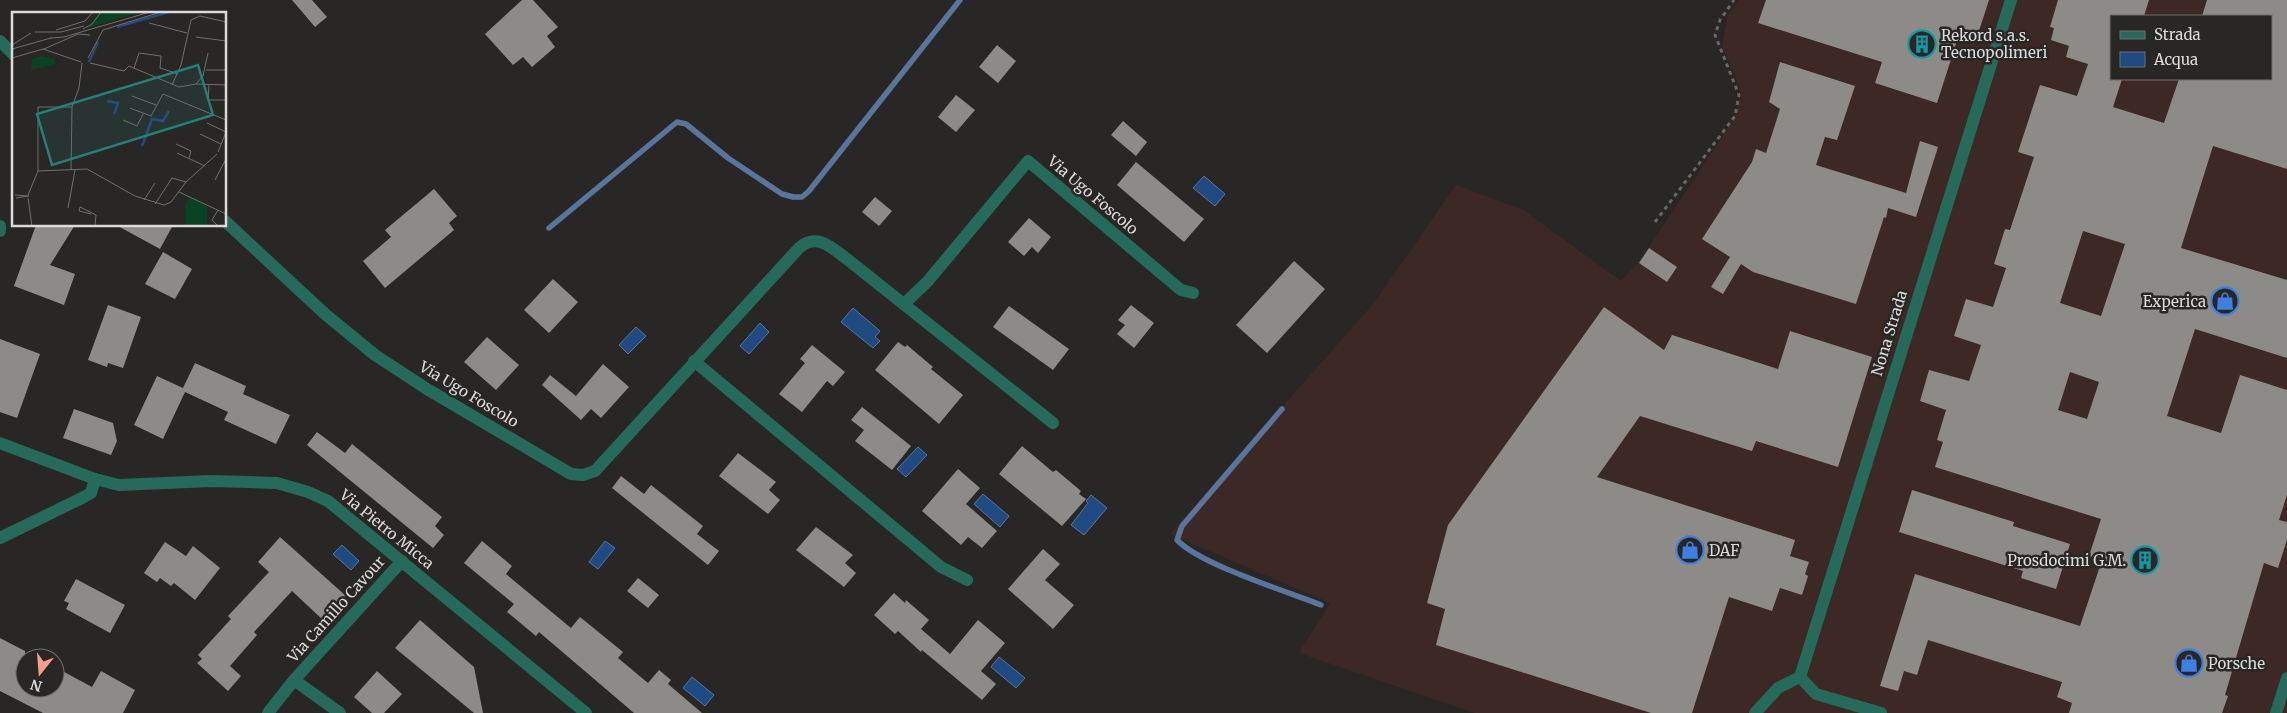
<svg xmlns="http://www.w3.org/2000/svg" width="2287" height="713" font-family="Merriweather,serif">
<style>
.industrial{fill:#3c2925;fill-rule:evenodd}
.water{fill:#1f4a82;stroke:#58769c}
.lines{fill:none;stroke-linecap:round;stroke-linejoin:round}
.stream{stroke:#58769c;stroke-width:5.5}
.building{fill:#8d8b88;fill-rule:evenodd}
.path{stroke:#686665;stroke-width:3;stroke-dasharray:4 4;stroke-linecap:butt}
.minor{stroke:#256a5a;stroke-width:12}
.tertiary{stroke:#256a5a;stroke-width:12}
.labels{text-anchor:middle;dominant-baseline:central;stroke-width:5;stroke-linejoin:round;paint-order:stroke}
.poi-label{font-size:15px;fill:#dddbda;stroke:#292725;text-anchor:start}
.street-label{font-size:15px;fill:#dddbda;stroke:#292725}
.inset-river{fill:none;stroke:#1f4a82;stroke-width:2.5}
.inset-road{fill:none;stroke:#716f6d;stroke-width:1}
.view{fill:#248079;fill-opacity:0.15;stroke:#248079;stroke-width:2.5}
.inset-edge{fill:none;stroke:#dddbda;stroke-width:2.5}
</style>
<rect width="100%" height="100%" fill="#292725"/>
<!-- industrial -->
<path class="industrial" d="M1739,0H2287V713H1475L1299,653L1330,603L1170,534L1374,303L1456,185L1523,210L1621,281L1639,262L1736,116L1741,94L1734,72L1722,47L1728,15ZM2111,16H2271V79H2111Z"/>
<!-- water -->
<g class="water">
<polygon points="1204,176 1225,194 1215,206 1193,188"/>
<polygon points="853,308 880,331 875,337 880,341 873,348 841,322"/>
<polygon points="760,323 769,332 749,354 740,346"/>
<polygon points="636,327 646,336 628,354 619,345"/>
<polygon points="918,447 927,455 906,477 897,469"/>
<polygon points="983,494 1009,516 1000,527 974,504"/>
<polygon points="1091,495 1107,508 1084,535 1071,525 1088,503 1086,501"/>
<polygon points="605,541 615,548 598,569 589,562"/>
<polygon points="342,545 359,561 351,570 333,554"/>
<polygon points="999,657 1025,678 1016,688 991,667"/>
<polygon points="692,677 714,695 705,706 683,688"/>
</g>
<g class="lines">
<!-- stream -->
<g class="stream">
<polyline points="549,228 677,122 686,124 728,158 782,194 793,197 802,197 809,191 960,0"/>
<path d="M1282,409L1182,526L1177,540C1201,565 1286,591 1321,605"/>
</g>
</g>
<!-- building -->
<g class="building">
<polygon points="292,0 312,0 327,17 315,27"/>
<polygon points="522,0 533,0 558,27 547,36 555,47 532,67 523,57 513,65 485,34"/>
<polygon points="1766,0 1989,0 1978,34 1961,28 1937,103 1875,83 1882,62 1758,23"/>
<path d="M2058,0H2149L2144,16H2111V79H2122L2113,107L2164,123L2179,79H2271V16H2202L2207,0H2287V169L2213,146L2181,248L2287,280V358L2195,329L2167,416L2221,433L2240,375L2287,390V495L2279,520L2287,522V540L2278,568L2264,563L2225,695L2228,696L2222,713H2069L2072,703L2057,697L2062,682L1928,640L1917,675L1904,671L1898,691L1880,686L1915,574L2080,626L2102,560L2089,556L2101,519L1935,467L1943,442L1937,440L1946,410L1920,401L1929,370L1969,381L1981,345L1954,336L1966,299L1993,307L2006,268L1994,264L2005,229L2010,230L2034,157L2018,152L2040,85L2077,96L2088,64L2066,57L2069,46L2051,40L2054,28L2050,27ZM2083,231L2125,244L2101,316L2060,303ZM2070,372L2099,382L2087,419L2058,410Z"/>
<polygon points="997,45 1016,61 998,83 979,67"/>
<polygon points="1780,62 1855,86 1837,140 1825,137 1816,165 1906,193 1920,141 1938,147 1916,217 1888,208 1886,218 1884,217 1856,304 1753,272 1741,264 1723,294 1711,287 1730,257 1702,239 1752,162 1756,149 1766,153 1780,109 1769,102"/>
<polygon points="956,95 975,110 956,132 938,117"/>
<polygon points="1123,121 1147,142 1136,156 1111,135"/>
<polygon points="1136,162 1204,219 1184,242 1117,185"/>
<polygon points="434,189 457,216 449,223 454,230 385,288 363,261 391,237 385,230"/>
<polygon points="875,197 892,211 879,226 862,212"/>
<polygon points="1029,218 1051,237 1038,253 1032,247 1024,256 1008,242"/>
<polygon points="36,225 75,225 50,265 75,274 64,305 14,286"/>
<polygon points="116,225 173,225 160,249"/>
<polygon points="1649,248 1677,267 1667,282 1639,263"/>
<polygon points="163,252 192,269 175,299 145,284"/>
<polygon points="1294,261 1325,289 1267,353 1236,325"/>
<polygon points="553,279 578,302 549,333 524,310"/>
<polygon points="108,305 141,317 123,368 108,363 107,367 88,360"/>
<polygon points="1131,305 1154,323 1134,348 1117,334 1125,325 1118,320"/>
<polygon points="1009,306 1069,349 1053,370 993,327"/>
<polygon points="1604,307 1664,350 1672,335 1778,369 1790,331 1872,357 1838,467 1756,441 1752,451 1640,416 1597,477 1795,540 1790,556 1809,562 1805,574 1808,576 1802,595 1780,588 1772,611 1729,597 1692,713 1651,713 1436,645 1445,609 1427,603 1448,525"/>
<polygon points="487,337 519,365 496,390 464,362"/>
<polygon points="0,339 40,354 17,418 0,412"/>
<polygon points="898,342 905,347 907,345 933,367 931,369 963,395 939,424 875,370"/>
<polygon points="812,345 845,372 833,386 827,381 802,412 779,394 805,363 800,359"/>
<polygon points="195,363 246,386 243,394 290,415 276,444 224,420 228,412 185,392 163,439 134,425 157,376 183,388"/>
<polygon points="603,364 629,387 601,418 591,409 581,420 542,385 550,375 576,396"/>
<polygon points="862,407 911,446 892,470 855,441 864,430 851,420"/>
<polygon points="74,409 113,423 117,441 111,455 63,438"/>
<polygon points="317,432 345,453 352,444 442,517 435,526 444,535 433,548 307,445"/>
<polygon points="1022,446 1053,472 1056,470 1081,491 1079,494 1086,499 1062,526 999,474"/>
<polygon points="738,453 776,482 769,490 780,500 768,514 719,476"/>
<polygon points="958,469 980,488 966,504 997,531 982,548 968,537 961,545 922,511"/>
<polygon points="621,476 644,494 651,485 703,526 697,534 719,551 708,565 612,488"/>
<polygon points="1912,490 2014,522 2013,526 2070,544 2056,589 2021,578 2023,571 1899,532"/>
<polygon points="816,527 853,555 845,563 856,573 844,587 796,550"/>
<polygon points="280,537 346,596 323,620 292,591 254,632 257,635 230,666 241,676 228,691 197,663 202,659 198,655 231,619 228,616 269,572 258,562"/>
<polygon points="482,541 512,566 506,574 571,628 580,617 623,652 618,658 648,683 659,670 671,680 668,684 702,713 634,713 539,632 536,636 507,612 514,604 464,563"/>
<polygon points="165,542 186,556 193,546 220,568 195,600 174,583 171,586 160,578 157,582 144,573"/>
<polygon points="1043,549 1060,564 1045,580 1074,605 1053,629 1008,589"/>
<polygon points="638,578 659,595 648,608 627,591"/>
<polygon points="76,579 125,605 110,633 66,609 69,603 64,601"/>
<polygon points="894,593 905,603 906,600 929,620 921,629 950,654 978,620 1005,643 981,671 996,684 982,700 922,650 921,652 898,631 895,634 874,615"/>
<polygon points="420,620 474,667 483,713 474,713 395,648"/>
<polygon points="0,638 25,651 25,688 55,688 55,667 92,687 101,671 135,690 123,713 43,713 0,691"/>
<polygon points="377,671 402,694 384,713 372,713 354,697"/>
</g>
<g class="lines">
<!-- path -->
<polyline class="path" points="1655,222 1735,116 1739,95 1715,35 1720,20 1734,0"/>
<!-- minor -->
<g class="minor">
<polyline points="0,41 14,55"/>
<path d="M225,221L325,314L375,355L427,389L571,474L583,475L595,471L799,248C817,232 832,248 847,259L1053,423"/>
<polyline points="0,226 0,231"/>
<polyline points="905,303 928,281 1028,161 1181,290 1193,293"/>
<polyline points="694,361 941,567 967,580"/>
<polyline points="0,443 95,479 119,485 211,481 277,483 308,492 328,501 586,713"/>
<polyline points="0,538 82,498 91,493 95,479"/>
<polyline points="1800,677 1816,694 1881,713"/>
<polyline points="294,680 340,713"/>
<polyline points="268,713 294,680 402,561"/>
<polyline points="2276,713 2287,678"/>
</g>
<!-- tertiary -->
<polyline class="tertiary" points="1755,713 1778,688 1800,677 2011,0"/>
</g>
<!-- icons -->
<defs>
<g id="building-ring" transform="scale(1.4375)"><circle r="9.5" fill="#292725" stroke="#0f9aa8" stroke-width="1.5"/><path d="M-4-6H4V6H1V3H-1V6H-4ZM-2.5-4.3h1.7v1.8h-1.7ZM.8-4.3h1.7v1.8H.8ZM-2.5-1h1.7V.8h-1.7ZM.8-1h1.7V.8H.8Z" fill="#0f9aa8"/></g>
<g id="shop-ring" transform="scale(1.4375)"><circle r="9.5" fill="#292725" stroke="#3f7fe0" stroke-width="1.5"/><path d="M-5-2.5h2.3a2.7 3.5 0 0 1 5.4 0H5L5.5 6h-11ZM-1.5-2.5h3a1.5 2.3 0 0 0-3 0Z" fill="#3f7fe0"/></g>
</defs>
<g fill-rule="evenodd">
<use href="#building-ring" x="1922" y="44"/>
<use href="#shop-ring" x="2225" y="301"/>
<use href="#shop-ring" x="1690" y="550"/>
<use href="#building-ring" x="2145" y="560"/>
<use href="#shop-ring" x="2189" y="663"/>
</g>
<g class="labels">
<!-- poi labels -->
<g class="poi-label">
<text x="1941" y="35">Rekord s.a.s.<tspan x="1941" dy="17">Tecnopolimeri</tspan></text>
<text x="2206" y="301" text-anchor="end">Experica</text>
<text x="1709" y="550">DAF</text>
<text x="2126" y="560" text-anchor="end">Prosdocimi G.M.</text>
<text x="2208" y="663">Porsche</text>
</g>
<!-- street labels -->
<g class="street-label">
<text transform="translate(1093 195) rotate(40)">Via Ugo Foscolo</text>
<text transform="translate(1889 333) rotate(-73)">Nona Strada</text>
<text transform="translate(469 394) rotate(31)">Via Ugo Foscolo</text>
<text transform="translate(387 529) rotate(39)">Via Pietro Micca</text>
<text transform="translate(336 609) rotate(-48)">Via Camillo Cavour</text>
</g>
</g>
<!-- overview -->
<g transform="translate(12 12)">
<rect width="214" height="214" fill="#292725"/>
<path d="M90,0H128L75,16ZM30,44L42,47L44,52L19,58L20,47ZM177,185L195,194V214H174L173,193Z" fill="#0a4224"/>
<path class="inset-river" d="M105,15L157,0M77,50L86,30M95,89L106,91L102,102M130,134L140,107L151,109L157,99"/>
<path class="inset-road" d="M137,11L175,21M71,17L80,12L89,0M44,18L73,9L81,0M23,20H49L72,14M184,25L214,29M38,26L52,25L138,0M0,33L19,21M0,37L39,26M32,37L66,22L78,23M0,46L31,37L69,50M76,46L91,18L149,0M78,51L112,59L117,54L167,75L184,72L214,73M122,56L127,41L149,44L148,56L166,62M194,58H214M184,72L191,64L196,41M160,73L169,53L179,8L188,4L214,10M197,73L196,88H214M120,84L144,93M118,96L139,104L151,82L214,108M111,108L125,114L131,102M195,111L214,120M188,122L209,132M164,132L179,139L177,146M206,140L214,120M165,141L193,154M59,158L60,95L67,76L70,51M26,159L75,157L123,184L152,193L159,190L174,170L205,142M203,168L214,147M167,180L214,202M3,183L17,184L4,186M16,183L26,159V95H60M16,186L20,214M132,188L143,171M143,192L160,166L174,170M56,196L63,158M79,202L67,199L68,195L84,203L83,214M206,214L200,208L206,198"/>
<path class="view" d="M186,53L201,103L40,153L25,102Z"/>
<rect width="214" height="214" class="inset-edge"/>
</g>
<!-- legend -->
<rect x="2110" y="15" width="162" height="65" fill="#292725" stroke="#716f6d"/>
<rect x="2120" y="31" width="25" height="8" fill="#256a5a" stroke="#716f6d"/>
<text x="2154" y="40" font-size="15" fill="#dddbda">Strada</text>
<rect x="2120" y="52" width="25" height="15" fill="#1f4a82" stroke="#716f6d"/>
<text x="2154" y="65" font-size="15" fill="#dddbda">Acqua</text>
<!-- north arrow -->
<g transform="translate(40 673) rotate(197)"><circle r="24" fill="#292725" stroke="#716f6d"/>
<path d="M0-4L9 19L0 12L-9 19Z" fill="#f59d8f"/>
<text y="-8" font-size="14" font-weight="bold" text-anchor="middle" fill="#dddbda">N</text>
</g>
</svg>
